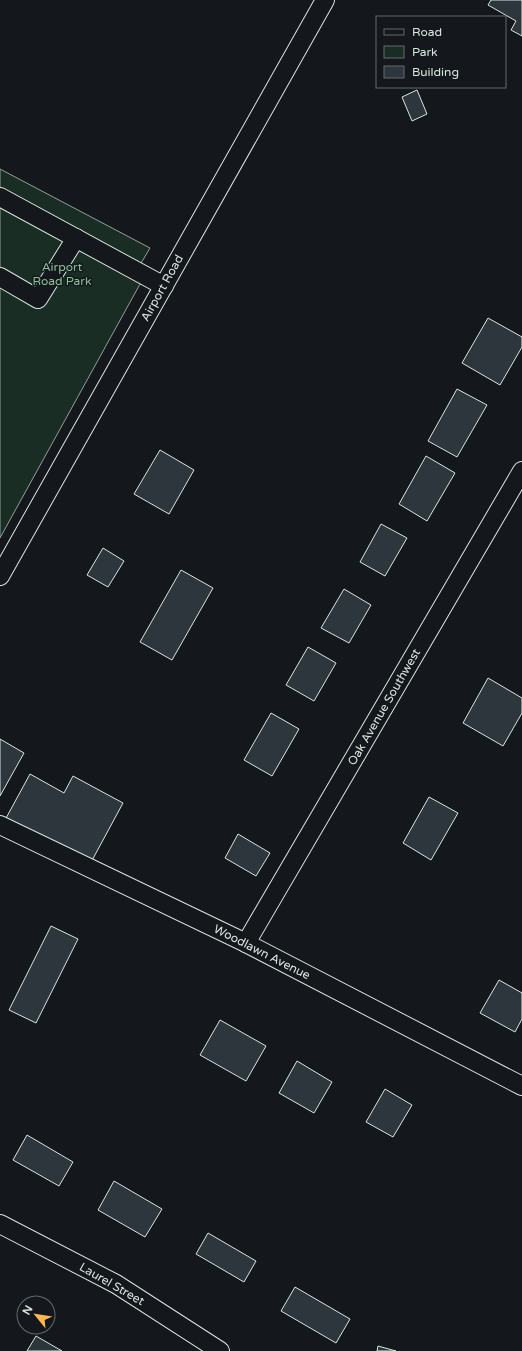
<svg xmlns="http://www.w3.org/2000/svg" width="522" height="1351" font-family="'Varela Round',sans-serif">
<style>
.green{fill:#1a2d24;stroke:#939e99}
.building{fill:#2c363c;stroke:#d8e6dc}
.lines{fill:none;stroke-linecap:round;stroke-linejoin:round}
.minor-casing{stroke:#d8e6dc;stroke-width:20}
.minor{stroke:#14181c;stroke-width:18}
.labels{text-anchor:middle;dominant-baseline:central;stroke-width:3;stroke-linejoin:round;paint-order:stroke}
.park-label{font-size:12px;fill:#8ac095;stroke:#14181c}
.street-label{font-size:12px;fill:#d8e6dc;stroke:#14181c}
</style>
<rect width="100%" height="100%" fill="#14181c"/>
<!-- green -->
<polygon class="green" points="0,169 150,248 137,270 145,275 0,538"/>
<!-- building -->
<g class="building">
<polygon points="491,0 522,0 522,36 511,30 516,21 488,5"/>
<polygon points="417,90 427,114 412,121 402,97"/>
<polygon points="488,318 522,337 522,347 500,385 462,363"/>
<polygon points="457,389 487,405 457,457 428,441"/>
<polygon points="160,450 194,470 169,514 134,494"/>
<polygon points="426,456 455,473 427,521 399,504"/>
<polygon points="381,524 407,538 385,576 360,562"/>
<polygon points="103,548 124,561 108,587 87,575"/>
<polygon points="181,570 213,588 172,660 140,642"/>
<polygon points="344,589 371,605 349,643 321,628"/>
<polygon points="308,647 336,663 314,701 286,685"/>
<polygon points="488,678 522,698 522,713 503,746 463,723"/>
<polygon points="271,713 299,729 272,776 244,760"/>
<polygon points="0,739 24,753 0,796"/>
<polygon points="30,774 64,793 73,776 123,803 89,866 5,820"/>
<polygon points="429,797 458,813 431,860 403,843"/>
<polygon points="238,834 270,853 256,876 225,858"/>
<polygon points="51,926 78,939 36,1023 9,1010"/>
<polygon points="499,980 522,993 522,1019 515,1032 480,1013"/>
<polygon points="220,1020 266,1046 246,1081 200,1055"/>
<polygon points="297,1061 332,1082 314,1113 279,1093"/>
<polygon points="385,1089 412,1105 393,1137 366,1122"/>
<polygon points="27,1135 73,1162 59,1186 13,1160"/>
<polygon points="114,1181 162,1209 145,1237 98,1210"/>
<polygon points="208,1233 256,1261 244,1282 196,1254"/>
<polygon points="295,1287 350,1319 336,1343 281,1311"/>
<polygon points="36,1336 62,1351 27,1351"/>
<polygon points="378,1346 396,1351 377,1351"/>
</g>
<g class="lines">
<!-- minor casing -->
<g class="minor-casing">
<g id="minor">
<polyline points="0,197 164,286"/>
<polyline points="0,277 38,299 76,238"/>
<polyline points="0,576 325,0"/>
<polyline points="0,825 246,943 522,1086"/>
<polyline points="246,943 522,471"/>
<polyline points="0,1224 116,1284 220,1351"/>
</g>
</g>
<!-- minor -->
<use href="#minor" class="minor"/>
</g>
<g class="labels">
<!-- park labels -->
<g class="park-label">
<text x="62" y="267">Airport<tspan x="62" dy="14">Road Park</tspan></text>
</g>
<!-- street labels -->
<g class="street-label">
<text transform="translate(162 288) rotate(-61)">Airport Road</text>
<text transform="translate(384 707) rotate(-60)">Oak Avenue Southwest</text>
<text transform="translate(262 952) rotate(27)">Woodlawn Avenue</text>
<text transform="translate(112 1284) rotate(30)">Laurel Street</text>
</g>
</g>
<!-- legend -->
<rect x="376" y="16" width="130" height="72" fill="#14181c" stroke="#626a69"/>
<rect x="384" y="29" width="20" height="6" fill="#14181c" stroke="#626a69"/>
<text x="412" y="36" font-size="12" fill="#d8e6dc">Road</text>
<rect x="384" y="46" width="20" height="12" fill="#1a2d24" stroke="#626a69"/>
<text x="412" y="56" font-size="12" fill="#d8e6dc">Park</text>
<rect x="384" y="66" width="20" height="12" fill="#2c363c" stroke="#626a69"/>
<text x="412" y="76" font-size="12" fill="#d8e6dc">Building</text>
<!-- north arrow -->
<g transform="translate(36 1315) rotate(300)"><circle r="19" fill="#14181c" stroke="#626a69"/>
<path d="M0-3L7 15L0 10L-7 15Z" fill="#ffb74d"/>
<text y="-6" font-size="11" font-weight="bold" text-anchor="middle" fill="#d8e6dc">N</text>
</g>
</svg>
